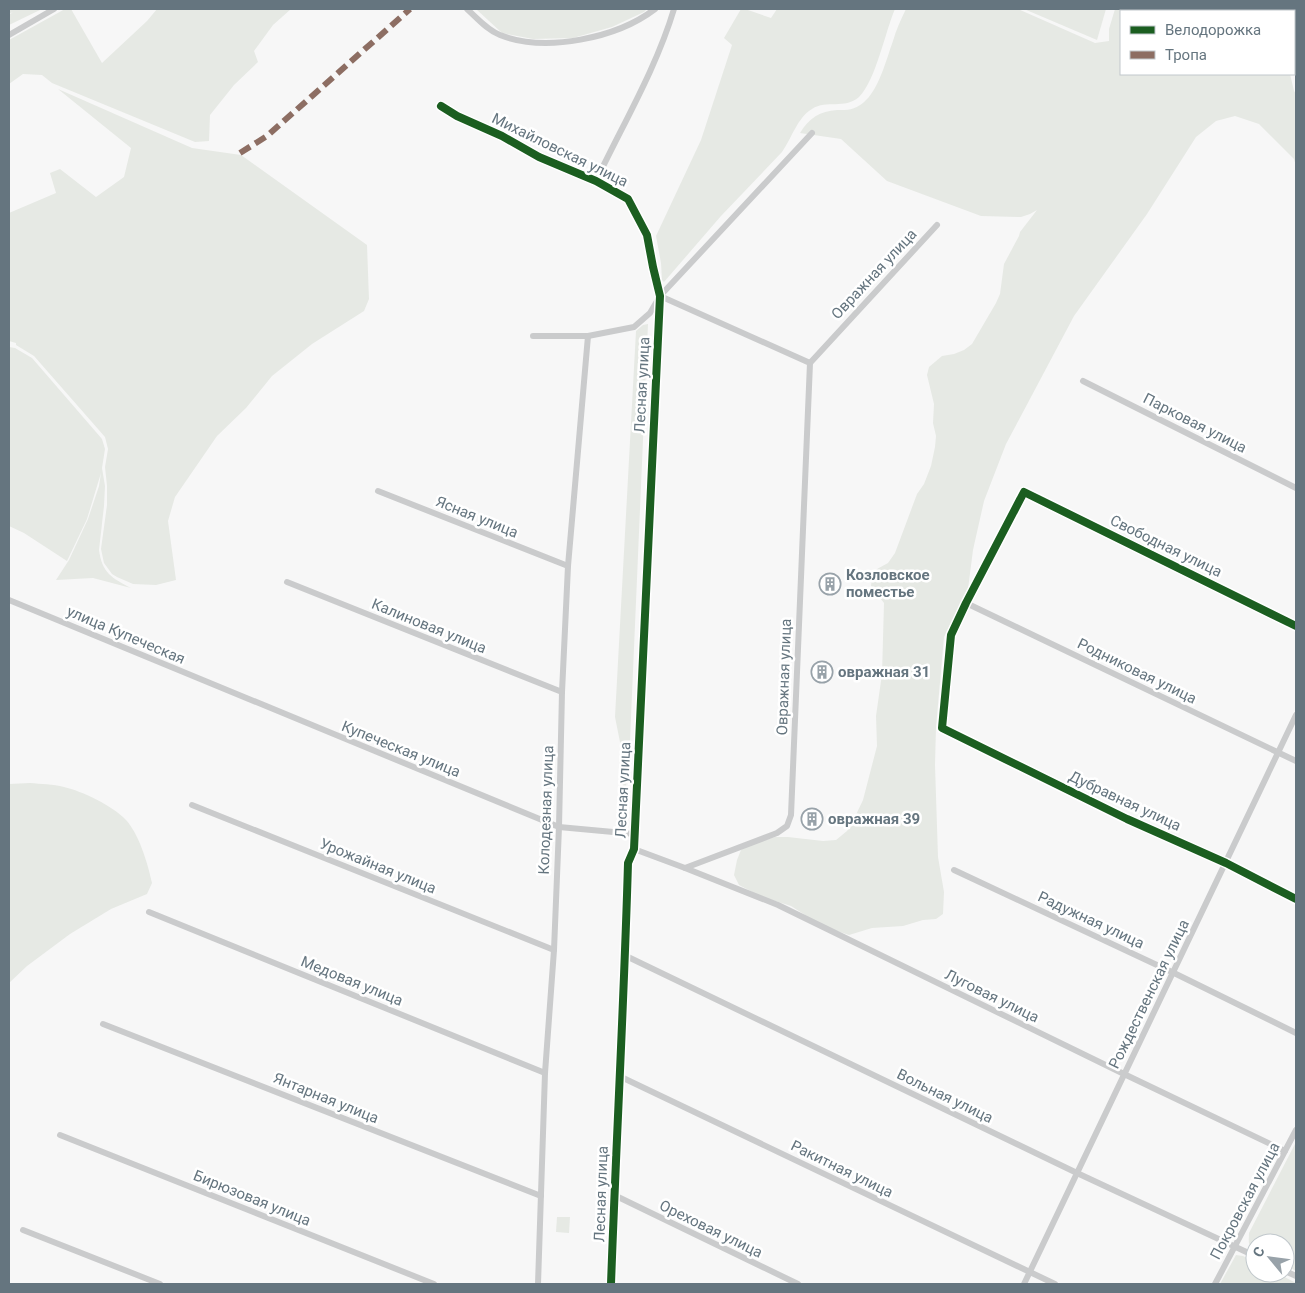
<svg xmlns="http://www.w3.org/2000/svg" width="1305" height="1293" font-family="Roboto,sans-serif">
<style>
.green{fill:#e6e9e4}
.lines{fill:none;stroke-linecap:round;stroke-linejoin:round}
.street{stroke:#cacbcc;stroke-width:6}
.quiet{stroke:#8d6e63;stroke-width:6;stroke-dasharray:12 6;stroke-linecap:butt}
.cycleway-casing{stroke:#fff;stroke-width:11}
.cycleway{stroke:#1b5e20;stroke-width:8}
.labels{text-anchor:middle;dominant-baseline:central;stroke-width:5;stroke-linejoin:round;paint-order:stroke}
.street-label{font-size:15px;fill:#65757f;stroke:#fff}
.poi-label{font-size:15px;font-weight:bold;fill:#65757f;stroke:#fff;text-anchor:start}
</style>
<rect width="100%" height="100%" fill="#f7f7f7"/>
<!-- green -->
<g class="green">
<polygon points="9,9 42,9 9,25 9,15 13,12 9,14"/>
<polygon points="65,9 71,9 102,63 147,21 157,9 291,9 273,25 254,51 258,62 234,85 210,115 209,141 195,142 52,83 42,75 23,74 9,84 9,40"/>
<polygon points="476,9 647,9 644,12 612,27 573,38 533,39 502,33"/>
<path d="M741,9H745L771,18L777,9H895C885,32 876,80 859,97C844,110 827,99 812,109C797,118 792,138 782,152L721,216L664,282L662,280L661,263L656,236L701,140L732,45L724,38Z"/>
<path d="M906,9H1018L1095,43L1109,41V29L1115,9H1264L1265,11H1121V74H1290L1294,91L1296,94V166L1294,159L1259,124L1235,116L1216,121L1196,137L1147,214L1074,316L1006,444L984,501L973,550L968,589L944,637L936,727L935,765L938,857L944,892L943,914L936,919L923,920L903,926L872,928L849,935L831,929L816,922L791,906L760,896L739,885L734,875L737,860L741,850L750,845L775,837H788L823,841L836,840L847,831L852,823L863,800L877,746L876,716L882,674L884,603L871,586L872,577L877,569L888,563L895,553L917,494L924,484L931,466L935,447L936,436L933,423L934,404L927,375L929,367L942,356L954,354L964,350L972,344L996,303L1000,294L1004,264L1019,236L1020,232L1037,210L1030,214L1021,217L981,216L887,181L841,139L800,133C809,118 820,111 837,110C848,110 854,110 863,103C879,90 886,60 893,41C896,30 901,19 906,9Z"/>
<polygon points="1024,9 1106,9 1097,40"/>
<polygon points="58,89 192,148 241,155 367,245 369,299 364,311 312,344 272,376 246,408 217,436 175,497 168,521 176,580 156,585 133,584 117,577 112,574 104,563 101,549 107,505 107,486 105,467 108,449 105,437 34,356 16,345 16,343 9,341 9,213 56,193 50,173 60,169 96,197 124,177 131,148"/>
<polygon points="648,324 629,764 625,794 619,771 621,747 615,717 636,331 643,325"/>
<path d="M9,347L15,348L32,358L102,439L105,449L102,468L105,486L104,506L99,550C102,573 112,578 131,588L93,578L56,580L69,560L88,519L99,486L101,473L87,519L67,561L24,533L9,526Z"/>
<path d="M30,783C41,784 53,784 64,787C82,791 113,806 126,820C139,834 148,864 152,883L147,894L111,909L70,934L27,966L9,983V784Z"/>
<path d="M1296,1142V1271L1285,1265V1243H1255V1251C1247,1247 1249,1240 1249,1233Z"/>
<polygon points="557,1217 570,1217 569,1233 556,1232"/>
<polygon points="1236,1255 1243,1256 1255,1262 1255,1273 1277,1273 1296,1283 1296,1284 1220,1284"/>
</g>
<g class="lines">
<!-- street -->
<g class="street">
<path d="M467,9C477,18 487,30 500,35C546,53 617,38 655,9"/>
<polyline points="1274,11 1275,11"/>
<polyline points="1294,20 1296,21"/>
<polyline points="9,35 54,9"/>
<path d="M441,106L457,116L502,136L539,157L596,181L628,199L647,235L653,267L660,296L634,849L628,863C624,1004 616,1144 611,1284"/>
<path d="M596,181C623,124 656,69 674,9"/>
<polyline points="533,336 588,336 634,327 650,313 660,296 812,133"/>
<polyline points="810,363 937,225"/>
<polyline points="1083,381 1296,488"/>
<polyline points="378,491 568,566"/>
<polyline points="287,582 562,692"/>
<polyline points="9,600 559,827 635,834"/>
<polyline points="966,603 1296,761"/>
<polyline points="1296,626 1024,492 966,603 951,635 942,728 1127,819 1226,863 1296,899"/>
<polyline points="192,805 554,950"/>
<polyline points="634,849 685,868 777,833 787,826 791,815 810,363 660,296"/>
<polyline points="685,868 778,905 1124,1074 1285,1151"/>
<polyline points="954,870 1174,973 1296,1033"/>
<polyline points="149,912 545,1073"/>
<polyline points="626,956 1077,1173 1255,1256"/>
<polyline points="103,1024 541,1196"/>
<polyline points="619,1076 1055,1284"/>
<polyline points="60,1135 434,1284"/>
<polyline points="614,1195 798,1284"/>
<polyline points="23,1230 160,1284"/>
<polyline points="1285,1271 1296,1276"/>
<polyline points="538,1284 545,1073 554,950 559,827 562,692 568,566 588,336"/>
<polyline points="1024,1284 1296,715"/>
<polyline points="1215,1284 1296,1130"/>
</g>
<!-- quiet -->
<polyline class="quiet" points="240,153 267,136 410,9"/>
<!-- cycleway casing -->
<g class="cycleway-casing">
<g id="cycleway">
<path d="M441,106L457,116L502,136L539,157L596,181L628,199L647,235L653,267L660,296L634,849L628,863C624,1004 616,1144 611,1284"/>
<polyline points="1296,626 1024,492 966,603 951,635 942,728 1127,819 1226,863 1296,899"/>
</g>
</g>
<!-- cycleway -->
<use href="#cycleway" class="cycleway"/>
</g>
<!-- icons -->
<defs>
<g id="building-ring" transform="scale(1.125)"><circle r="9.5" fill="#fff" stroke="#98a2a9" stroke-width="1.5"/><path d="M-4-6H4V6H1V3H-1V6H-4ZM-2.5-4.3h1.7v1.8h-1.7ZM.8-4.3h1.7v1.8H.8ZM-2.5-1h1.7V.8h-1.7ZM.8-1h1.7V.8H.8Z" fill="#98a2a9"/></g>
</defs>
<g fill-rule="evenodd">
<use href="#building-ring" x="830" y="584"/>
<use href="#building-ring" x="822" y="672"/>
<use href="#building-ring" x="812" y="819"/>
</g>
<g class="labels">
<!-- street labels -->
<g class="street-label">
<text transform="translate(560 150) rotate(26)">Михайловская улица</text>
<text transform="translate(874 274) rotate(-47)">Овражная улица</text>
<text transform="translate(642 385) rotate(-87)">Лесная улица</text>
<text transform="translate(1195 423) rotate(27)">Парковая улица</text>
<text transform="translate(477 517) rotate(22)">Ясная улица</text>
<text transform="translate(1166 546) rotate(26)">Свободная улица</text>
<text transform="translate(429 626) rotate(22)">Калиновая улица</text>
<text transform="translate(126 635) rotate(23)">улица Купеческая</text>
<text transform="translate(1137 671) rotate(26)">Родниковая улица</text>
<text transform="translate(784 677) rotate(-88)">Овражная улица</text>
<text transform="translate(401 749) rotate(22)">Купеческая улица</text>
<text transform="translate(623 790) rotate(-87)">Лесная улица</text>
<text transform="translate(1125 801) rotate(25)">Дубравная улица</text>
<text transform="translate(546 810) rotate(-88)">Колодезная улица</text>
<text transform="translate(378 866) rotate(22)">Урожайная улица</text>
<text transform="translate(1091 920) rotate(25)">Радужная улица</text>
<text transform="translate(352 981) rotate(22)">Медовая улица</text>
<text transform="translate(1149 994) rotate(-64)">Рождественская улица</text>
<text transform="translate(992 996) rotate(26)">Луговая улица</text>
<text transform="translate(945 1096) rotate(26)">Вольная улица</text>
<text transform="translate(326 1098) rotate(22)">Янтарная улица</text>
<text transform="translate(842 1169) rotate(26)">Ракитная улица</text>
<text transform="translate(601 1194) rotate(-88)">Лесная улица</text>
<text transform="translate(252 1198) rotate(22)">Бирюзовая улица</text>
<text transform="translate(1245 1201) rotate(-62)">Покровская улица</text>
<text transform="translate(711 1229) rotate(26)">Ореховая улица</text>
</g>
<!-- poi labels -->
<g class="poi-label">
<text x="846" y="575">Козловское<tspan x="846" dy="17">поместье</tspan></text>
<text x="838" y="672">овражная 31</text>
<text x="828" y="819">овражная 39</text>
</g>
</g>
<!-- border -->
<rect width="1305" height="1293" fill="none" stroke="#65757f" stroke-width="20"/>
<!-- legend -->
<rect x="1120" y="10" width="175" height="65" fill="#ffffff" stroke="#c1c8cc"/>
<rect x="1130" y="26" width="25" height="8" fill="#1b5e20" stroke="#c1c8cc"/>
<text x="1165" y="35" font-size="15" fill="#65757f">Велодорожка</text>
<rect x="1130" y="51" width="25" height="8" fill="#8d6e63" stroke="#c1c8cc"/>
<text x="1165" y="60" font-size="15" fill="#65757f">Тропа</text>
<!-- north arrow -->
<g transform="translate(1270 1258) rotate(299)"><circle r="24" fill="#ffffff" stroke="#c1c8cc"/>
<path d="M0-4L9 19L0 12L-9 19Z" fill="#98a2a9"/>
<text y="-8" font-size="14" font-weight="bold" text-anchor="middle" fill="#65757f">С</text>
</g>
</svg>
